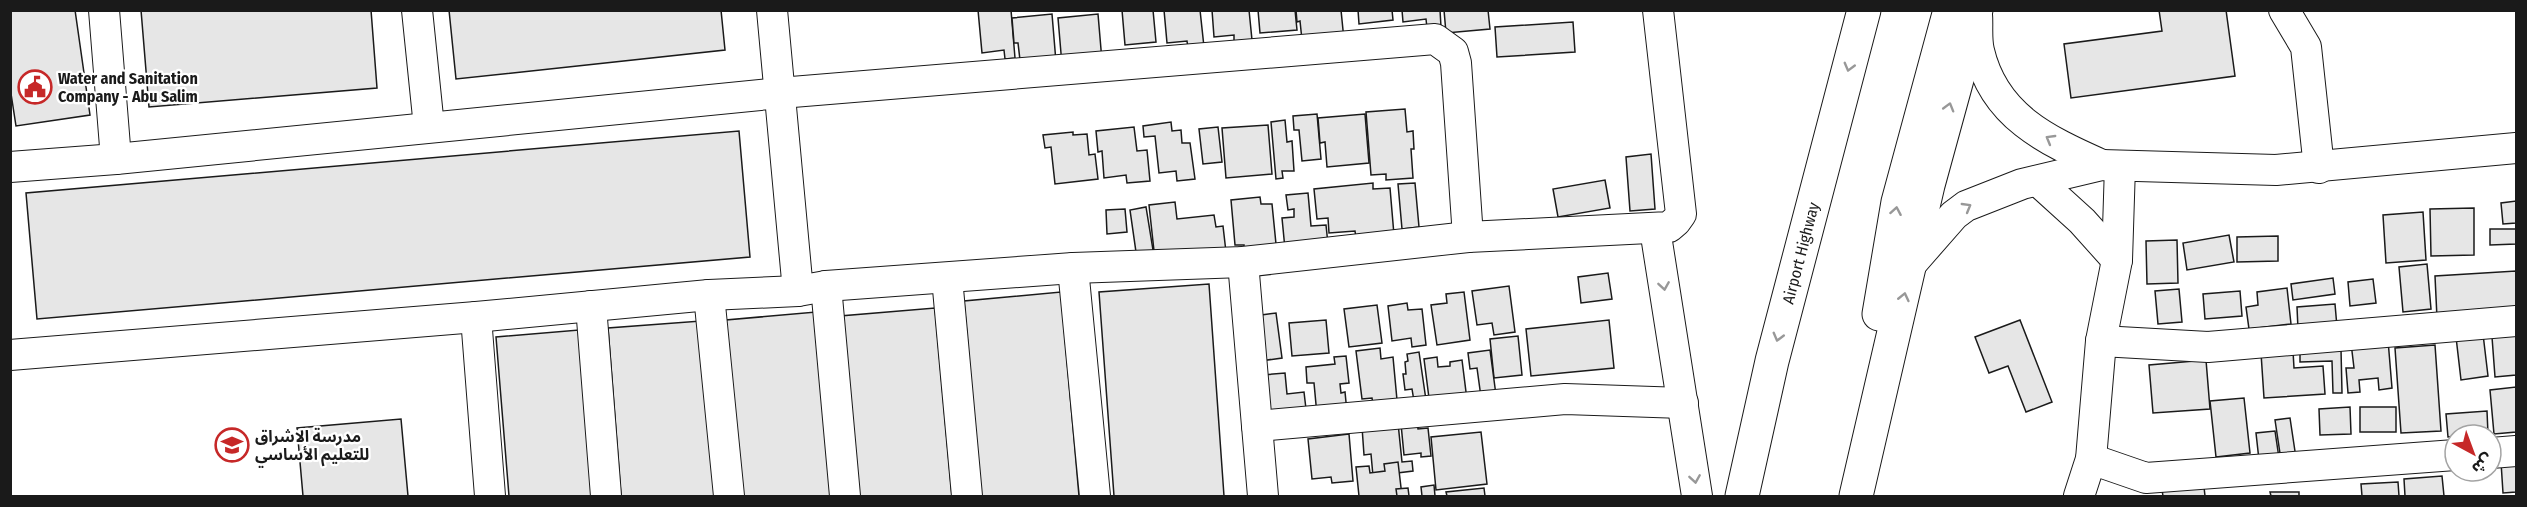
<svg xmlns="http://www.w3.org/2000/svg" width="2527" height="507" font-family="'Fira Sans Condensed','Noto Sans Arabic',sans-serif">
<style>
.building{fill:#e6e6e6;stroke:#1a1a1a;stroke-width:1.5}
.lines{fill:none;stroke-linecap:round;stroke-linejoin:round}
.minor-casing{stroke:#1a1a1a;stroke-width:32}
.highway-casing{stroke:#1a1a1a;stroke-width:35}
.minor{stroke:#fff;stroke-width:30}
.highway{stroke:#fff;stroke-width:33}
.oneway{stroke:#989898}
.labels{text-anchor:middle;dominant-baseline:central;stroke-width:4.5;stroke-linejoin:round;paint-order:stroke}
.poi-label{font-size:16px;font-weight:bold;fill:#1a1a1a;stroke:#fff;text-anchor:start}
.street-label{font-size:16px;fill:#1a1a1a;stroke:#fff}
</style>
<rect width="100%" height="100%" fill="#fff"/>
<!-- building -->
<g class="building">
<polygon points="10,10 75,10 90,115 16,126 10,87"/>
<polygon points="141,10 371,10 377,88 149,107"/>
<polygon points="449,10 721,10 725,50 456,79"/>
<polygon points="978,10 1011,10 1015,58 1005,59 1004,50 982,53"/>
<polygon points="1122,10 1153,10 1156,42 1125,45"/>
<polygon points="1164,10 1200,10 1204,47 1188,48 1187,41 1167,43"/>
<polygon points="1212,10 1249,10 1252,40 1234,42 1234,35 1214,37"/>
<polygon points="1258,10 1295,10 1297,30 1260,33"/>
<polygon points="1296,10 1341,10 1344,40 1302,40 1300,21 1297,22"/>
<polygon points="1358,10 1392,10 1393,20 1359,24"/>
<polygon points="1402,10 1440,10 1441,27 1427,28 1426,19 1403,22"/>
<polygon points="1444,10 1488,10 1490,29 1446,33"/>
<polygon points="2159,10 2226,10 2235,76 2071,98 2064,44 2162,31"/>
<polygon points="1052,14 1056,62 1020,60 1018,43 1014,43 1012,18"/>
<polygon points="1098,14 1102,61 1062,65 1058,18"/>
<polygon points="1573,22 1575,52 1497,57 1495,27"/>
<polygon points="1405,109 1407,132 1413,131 1414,149 1411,149 1413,178 1386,180 1386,174 1371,175 1366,112"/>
<polygon points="1317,114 1321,159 1302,161 1299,130 1294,130 1293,116"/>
<polygon points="1365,114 1369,163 1327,167 1325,142 1320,143 1318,118"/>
<polygon points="1285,120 1287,142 1292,141 1294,171 1282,171 1283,178 1276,179 1271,122"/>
<polygon points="1171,122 1172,131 1181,130 1182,143 1190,143 1195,179 1177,181 1176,171 1159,173 1155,136 1144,137 1143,126"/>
<polygon points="1268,125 1272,174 1226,178 1222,128"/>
<polygon points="1134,127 1137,151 1147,150 1150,181 1127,183 1126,175 1104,178 1102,151 1098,152 1096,131"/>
<polygon points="1218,127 1222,162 1203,164 1199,129"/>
<polygon points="739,131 750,257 37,319 26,193"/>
<polygon points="1073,132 1073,135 1087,134 1089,155 1095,154 1098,179 1055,184 1051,147 1045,148 1043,135"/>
<polygon points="1651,154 1655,209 1630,211 1626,157"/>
<polygon points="1605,180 1610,208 1558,217 1553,189"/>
<polygon points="1373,183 1373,189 1390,188 1394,235 1356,238 1355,231 1329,233 1328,218 1317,219 1314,189"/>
<polygon points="1415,183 1419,227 1402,229 1398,184"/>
<polygon points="1308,193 1311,226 1326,225 1328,244 1285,249 1282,218 1294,217 1294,209 1288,210 1286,195"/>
<polygon points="1260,197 1261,204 1272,204 1277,254 1244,257 1244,245 1235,245 1231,200"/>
<polygon points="2516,201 2516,223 2503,224 2501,203"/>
<polygon points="1175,202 1177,219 1214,215 1216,227 1223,226 1226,252 1155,260 1149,205"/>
<polygon points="1146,207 1154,256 1137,259 1130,210"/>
<polygon points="2474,208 2474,255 2431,256 2430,209"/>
<polygon points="1125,209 1127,232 1107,234 1106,210"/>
<polygon points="2423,212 2426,260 2386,263 2383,215"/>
<polygon points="2490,229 2516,229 2516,244 2490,245"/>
<polygon points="2229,235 2234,262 2187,270 2183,243"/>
<polygon points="2278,236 2278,261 2237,262 2237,237"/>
<polygon points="2177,240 2178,283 2147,284 2146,241"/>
<polygon points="2427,264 2431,309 2403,312 2399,267"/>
<polygon points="2516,271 2516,314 2437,318 2435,276"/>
<polygon points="1608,273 1612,299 1581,303 1578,277"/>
<polygon points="2333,278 2335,294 2293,300 2291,284"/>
<polygon points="2373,279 2376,303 2350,306 2348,282"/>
<polygon points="1209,284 1224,496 1114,496 1099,292"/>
<polygon points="1509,286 1515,332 1494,335 1492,323 1477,325 1472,291"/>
<polygon points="2287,288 2291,324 2249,329 2246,307 2258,305 2257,292"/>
<polygon points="2179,289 2182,322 2158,324 2155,291"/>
<polygon points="2240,291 2242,316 2205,319 2203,294"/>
<polygon points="1061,292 1079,496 981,496 964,301"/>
<polygon points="1464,292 1470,340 1437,345 1431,305 1447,303 1446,294"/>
<polygon points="1407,303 1408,310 1422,309 1426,345 1412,347 1411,338 1392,341 1388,306"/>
<polygon points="2335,304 2337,327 2298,329 2297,307"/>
<polygon points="1377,305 1382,343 1349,347 1344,309"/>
<polygon points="935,308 952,496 856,496 840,316"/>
<polygon points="816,312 833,496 742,496 726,320"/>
<polygon points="1276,313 1282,358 1253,362 1247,317"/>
<polygon points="1326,320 1329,353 1292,356 1289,323"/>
<polygon points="1609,320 1614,368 1531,376 1526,329"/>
<polygon points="2020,320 2052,402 2026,412 2008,366 1989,373 1975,337"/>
<polygon points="701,321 715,496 621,496 608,328"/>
<polygon points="579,330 593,496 509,496 496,337"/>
<polygon points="2483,334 2488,376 2461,380 2456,337"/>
<polygon points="2516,335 2516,375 2495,377 2492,337"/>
<polygon points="1518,336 1522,375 1494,378 1490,339"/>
<polygon points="2388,340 2392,388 2379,390 2378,378 2359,380 2360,392 2348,393 2346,368 2354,368 2351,343"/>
<polygon points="2435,345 2441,431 2401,433 2395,348"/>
<polygon points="1380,348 1381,359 1393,357 1397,400 1374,410 1372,398 1362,399 1356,351"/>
<polygon points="2341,349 2342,393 2333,393 2332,361 2300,362 2300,350"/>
<polygon points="1490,350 1496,395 1481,397 1477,368 1470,369 1468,353"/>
<polygon points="2293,351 2294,368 2323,366 2325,394 2264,398 2261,353"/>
<polygon points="1419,352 1426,400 1414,401 1412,389 1405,390 1403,374 1406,374 1405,362 1408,361 1407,354"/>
<polygon points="1346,356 1349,383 1340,384 1341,393 1345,392 1347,412 1317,415 1314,383 1307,383 1306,367 1335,364 1334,357"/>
<polygon points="1437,357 1438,367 1450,366 1450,362 1462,360 1467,400 1430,406 1424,359"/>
<polygon points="2206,360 2210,409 2153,413 2149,365"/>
<polygon points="1285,373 1287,394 1304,392 1306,409 1266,413 1262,375"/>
<polygon points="2516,387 2516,432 2494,434 2490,390"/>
<polygon points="2244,398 2250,453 2216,457 2210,401"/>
<polygon points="2350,407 2351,434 2320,435 2319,409"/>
<rect x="2360" y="407" width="36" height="25"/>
<polygon points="2487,411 2488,434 2448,437 2446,414"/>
<polygon points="2290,418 2296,458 2281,460 2275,420"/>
<polygon points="401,419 408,496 303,496 297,428"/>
<polygon points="1417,422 1418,429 1428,428 1431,456 1421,457 1421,453 1404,455 1401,424"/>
<polygon points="1398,423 1402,462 1412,461 1413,471 1373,476 1371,454 1364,455 1362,427"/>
<polygon points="2275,431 2279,458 2259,460 2256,433"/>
<polygon points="1481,432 1487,484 1436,490 1431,437"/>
<polygon points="1349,434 1353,481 1332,483 1331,477 1312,479 1308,439"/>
<polygon points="1398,462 1402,496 1359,496 1356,467 1369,466 1370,473 1385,471 1384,464"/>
<polygon points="2501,462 2516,462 2516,492 2503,493"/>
<polygon points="2442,476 2444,496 2405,496 2404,479"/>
<polygon points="2398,482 2399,496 2362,496 2361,484"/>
<polygon points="1434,485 1435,496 1422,496 1421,487"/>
<polygon points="2204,487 2205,496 2163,496 2162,490"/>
<polygon points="1408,488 1409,496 1397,496 1396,489"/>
<polygon points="1484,488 1485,496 1447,496 1446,492"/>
<polygon points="2270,492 2299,492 2299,496 2271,496"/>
</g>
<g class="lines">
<!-- minor casing -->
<g class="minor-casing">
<g id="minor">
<polyline points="104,10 116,159"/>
<polyline points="417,10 429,127"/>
<polyline points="772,10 798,291"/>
<polyline points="2284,10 2306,47 2319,168"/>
<path d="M1977,14C1978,26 1976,39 1979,51C1994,116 2046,140 2102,165"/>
<polyline points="10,167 116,159 780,93 1435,39 1453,52 1456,63 1468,237"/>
<polyline points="2038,181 2082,221 2117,260"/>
<polyline points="1655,229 1697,496"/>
<polyline points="1243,262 1263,496"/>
<polyline points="1912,263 1954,215 1966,206 2022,184 2102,165 2276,170 2516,148"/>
<polyline points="1073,268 1095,496"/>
<polyline points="947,278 967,496"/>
<polyline points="826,286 845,496"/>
<polyline points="709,295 729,496"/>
<polyline points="591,306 606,496"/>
<polyline points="476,317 490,496"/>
<polyline points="2101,341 2208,347 2516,321"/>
<polyline points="10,355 476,317 709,295 798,291 826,286 1073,268 1243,262 1468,237 1669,227 1676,221 1681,214 1658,10"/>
<polyline points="1257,426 1565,399 1683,403"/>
<polyline points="2491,453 2516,451"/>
<polyline points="2091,459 2146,478 2455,455"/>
<polyline points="2079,496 2091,459 2101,341 2117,260 2120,166"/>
</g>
</g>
<!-- highway casing -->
<g class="highway-casing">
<g id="highway">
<polyline points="1879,314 1898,202 1950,10"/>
<path id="s1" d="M1742,496L1772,361L1864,10"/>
<polyline points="1856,496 1928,185 1976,10"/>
</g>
</g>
<!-- minor -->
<use href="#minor" class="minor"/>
<!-- highway -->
<use href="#highway" class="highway"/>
</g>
<!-- one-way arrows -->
<defs><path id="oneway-chevron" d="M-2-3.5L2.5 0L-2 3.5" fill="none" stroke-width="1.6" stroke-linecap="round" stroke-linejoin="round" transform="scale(1.5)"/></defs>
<g class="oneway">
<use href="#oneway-chevron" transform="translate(1849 67) rotate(105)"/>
<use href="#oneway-chevron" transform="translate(1949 107) rotate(-74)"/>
<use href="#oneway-chevron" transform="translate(2050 139) rotate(-150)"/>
<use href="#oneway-chevron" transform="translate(1967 207) rotate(-30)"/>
<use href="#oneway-chevron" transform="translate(1896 211) rotate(-80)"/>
<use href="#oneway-chevron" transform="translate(1664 286) rotate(81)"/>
<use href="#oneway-chevron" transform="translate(1904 297) rotate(-77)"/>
<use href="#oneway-chevron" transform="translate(1778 337) rotate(105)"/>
<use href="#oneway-chevron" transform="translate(1695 479) rotate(81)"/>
</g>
<!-- icons -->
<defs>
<g id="civic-ring" transform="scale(1.725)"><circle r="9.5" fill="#fff" stroke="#c62828" stroke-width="1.5"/><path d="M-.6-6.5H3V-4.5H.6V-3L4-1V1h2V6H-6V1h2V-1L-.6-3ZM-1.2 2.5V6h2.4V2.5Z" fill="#c62828"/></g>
<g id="school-ring" transform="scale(1.725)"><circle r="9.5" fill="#fff" stroke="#c62828" stroke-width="1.5"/><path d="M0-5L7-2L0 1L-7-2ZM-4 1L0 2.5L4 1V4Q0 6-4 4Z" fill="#c62828"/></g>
</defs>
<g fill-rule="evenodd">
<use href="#civic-ring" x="35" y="87"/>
<use href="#school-ring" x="232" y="445"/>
</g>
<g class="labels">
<!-- poi labels -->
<g class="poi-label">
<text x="58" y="78">Water and Sanitation<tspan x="58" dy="18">Company - Abu Salim</tspan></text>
<text x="255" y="436">مدرسة الاشراق<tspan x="255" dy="18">للتعليم الأساسي</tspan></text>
</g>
<!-- street labels -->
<g class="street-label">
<text stroke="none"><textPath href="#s1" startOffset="250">Airport Highway</textPath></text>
</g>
</g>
<!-- border -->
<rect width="2527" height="507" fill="none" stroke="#1a1a1a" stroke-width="24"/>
<!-- north arrow -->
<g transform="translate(2473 453) rotate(139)"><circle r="28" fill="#ffffff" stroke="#a3a3a3" stroke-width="1.5"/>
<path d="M0-4.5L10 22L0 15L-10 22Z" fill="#c62828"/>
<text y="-9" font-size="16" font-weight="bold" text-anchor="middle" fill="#1a1a1a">ش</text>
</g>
</svg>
